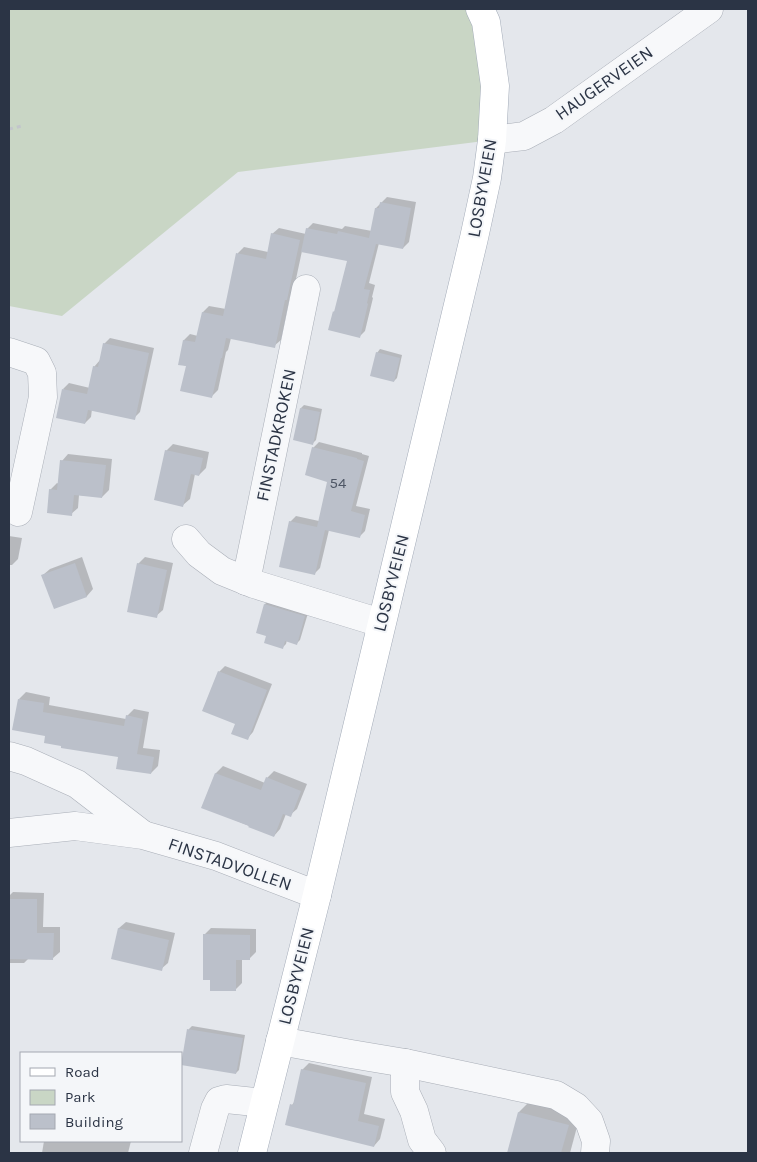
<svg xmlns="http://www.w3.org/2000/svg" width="757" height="1162" font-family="Karla,sans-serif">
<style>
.green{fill:#c9d6c5}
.shadow{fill:#0003}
.building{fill:#bbc0ca}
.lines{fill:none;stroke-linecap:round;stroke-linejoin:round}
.minor-casing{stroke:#a9aeb7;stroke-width:29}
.major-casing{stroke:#a3abb8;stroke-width:29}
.path{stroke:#c2c5cb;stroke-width:3;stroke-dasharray:4 4;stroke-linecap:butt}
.minor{stroke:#f7f8fa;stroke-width:28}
.major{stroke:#fff;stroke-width:28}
.labels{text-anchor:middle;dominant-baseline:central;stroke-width:4;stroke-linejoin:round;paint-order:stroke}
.number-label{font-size:15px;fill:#4f5766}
.street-label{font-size:18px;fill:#2b3445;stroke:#f4f6f9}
</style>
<rect width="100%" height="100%" fill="#e4e7ec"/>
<!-- green -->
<polygon class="green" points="9,9 479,9 492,140 238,172 62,316 9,306"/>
<!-- shadow -->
<g class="shadow">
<polygon points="387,197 416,202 409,242 403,248 379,243 369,283 375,285 372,297 373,298 365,331 359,337 330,329 334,312 336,310 348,260 302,251 293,293 290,296 281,340 274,346 231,338 228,350 226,352 218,390 212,396 187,366 179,364 184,340 190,334 198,336 203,312 209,306 226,309 238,253 244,247 268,252 272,234 279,228 306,234 307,229 313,223 342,229 345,226 372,231 376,208"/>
<polygon points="110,338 154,348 140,412 134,418 92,409 91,417 85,423 63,389 69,383 90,388 94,367 100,360 104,344"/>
<polygon points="380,349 402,355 397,378 394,381 377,353"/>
<polygon points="304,405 322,409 316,440 313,443 301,408"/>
<polygon points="319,442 362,453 362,454 369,456 356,506 370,509 365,531 359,537 329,530 320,568 314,574 290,522 296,516 319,521 329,481 313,448"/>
<polygon points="173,444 209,452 206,468 199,475 195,474 190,499 183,505 166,451"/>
<polygon points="68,454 112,459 109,490 102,497 79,495 78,508 71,514 50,490 57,483 59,484 62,461"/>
<polygon points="9,536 22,538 18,559 12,565 9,565"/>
<polygon points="82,557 93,589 87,596 54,607 43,575 50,569"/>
<polygon points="145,557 173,563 163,610 156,616 138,564"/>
<polygon points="268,601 308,613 300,640 297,643 287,640 286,644 283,647 267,635 265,604"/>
<polygon points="225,666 272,684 253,732 247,739 236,723 219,672"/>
<polygon points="26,692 50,697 49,705 126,719 127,716 134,709 149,712 143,748 160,750 158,766 151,773 120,756 46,735 19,699"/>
<polygon points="223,766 265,783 267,778 274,771 307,784 297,809 290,815 286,814 280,829 274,836 203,807 216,773"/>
<polygon points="13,892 44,893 43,927 60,927 60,952 53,958 29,958 24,963 9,963 9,896"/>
<polygon points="126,922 175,933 168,963 161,969 112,958 119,928"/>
<polygon points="211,928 256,929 256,952 249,959 242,959 242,983 235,990 211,979 204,935"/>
<polygon points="192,1026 245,1035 239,1070 236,1073 183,1064 189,1029"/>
<polygon points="309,1063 372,1077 364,1114 385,1119 380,1139 374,1146 292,1105 295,1101 302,1070"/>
<polygon points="532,1099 581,1112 570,1153 508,1153 519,1112"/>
<polygon points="44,1141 131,1141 128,1153 42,1153"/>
</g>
<!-- building -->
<g class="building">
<polygon points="380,202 411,208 403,249 376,244 364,289 370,290 367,303 368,304 360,338 328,330 333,311 334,312 347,261 301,252 306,228 337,234 338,231 369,238 375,208 379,208"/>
<polygon points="271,233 300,240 287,300 285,300 275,348 226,338 222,358 221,358 212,398 180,391 186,366 178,365 183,340 195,342 202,312 223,316 236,253 266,259"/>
<polygon points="103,343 149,353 135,420 88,410 85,424 56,418 62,389 87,394 93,366 98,367"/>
<polygon points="376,352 400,358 394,382 370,376"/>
<polygon points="300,408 320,412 313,445 293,440"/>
<polygon points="312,447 357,458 357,459 364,461 351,511 365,515 360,538 325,530 315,575 279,567 289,521 317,527 327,482 305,475"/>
<polygon points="165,450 203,458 199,476 191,474 183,507 154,500"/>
<polygon points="60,460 106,465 102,498 74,495 72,516 47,513 49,489 57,490"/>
<polygon points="75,563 87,597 54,609 41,575"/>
<polygon points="137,563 167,570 157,618 127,612"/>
<polygon points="264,604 305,616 297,645 285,641 283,649 264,643 266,636 256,633"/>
<polygon points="218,671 267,690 248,740 231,734 235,724 202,711"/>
<polygon points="18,699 44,703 43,712 124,726 126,715 143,719 137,754 154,757 151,774 116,769 118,757 61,748 61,746 44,743 45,736 12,730"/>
<polygon points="215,773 261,790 266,777 301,791 291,817 283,814 274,837 248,827 249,826 201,808"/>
<polygon points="9,899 37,899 37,933 54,933 53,960 9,959"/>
<polygon points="118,928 169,940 162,971 111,959"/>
<polygon points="203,934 250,935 250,960 236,960 236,991 210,991 210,980 203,980"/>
<polygon points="187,1029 243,1038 236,1074 181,1065"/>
<polygon points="301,1069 366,1083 358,1121 379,1126 374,1147 285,1125 290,1104 293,1105"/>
<polygon points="518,1112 569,1125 561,1153 507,1153"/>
</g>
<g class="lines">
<!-- minor casing -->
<g class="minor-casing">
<g id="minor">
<polyline points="492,140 524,136 554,120 709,9"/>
<polyline points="9,352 36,361 42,373 43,397 18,512"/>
<polyline points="186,539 199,554 222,571 254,584 381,623"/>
<polyline points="246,581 306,289"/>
<polyline points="9,756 26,761 77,784 142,834"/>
<polyline points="9,833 75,826 143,835 216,856 317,895"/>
<polyline points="280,1041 351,1054 405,1063 556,1095 576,1107 589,1121 596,1141 595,1153"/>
<polyline points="405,1063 405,1092 414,1111 422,1140 432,1153"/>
<polyline points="203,1153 215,1109 219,1101 226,1099 264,1103"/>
</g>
</g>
<!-- major casing -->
<g class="major-casing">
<polyline id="major" points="252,1153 317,895 474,238 487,178 492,140 495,86 486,22 480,9"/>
</g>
<!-- path -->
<polyline class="path" points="9,129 22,126"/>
<!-- minor -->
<use href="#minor" class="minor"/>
<!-- major -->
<use href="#major" class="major"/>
</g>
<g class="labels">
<!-- number labels -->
<g class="number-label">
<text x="338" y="483">54</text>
</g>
<!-- street labels -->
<g class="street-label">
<text transform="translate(604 83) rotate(-35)">HAUGERVEIEN</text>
<text transform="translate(482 188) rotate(-80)">LOSBYVEIEN</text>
<text transform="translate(276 435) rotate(-78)">FINSTADKROKEN</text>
<text transform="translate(391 583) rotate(-76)">LOSBYVEIEN</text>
<text transform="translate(230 864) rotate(19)">FINSTADVOLLEN</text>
<text transform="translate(296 976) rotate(-76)">LOSBYVEIEN</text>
</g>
</g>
<!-- border -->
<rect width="757" height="1162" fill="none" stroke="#2b3445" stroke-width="20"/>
<!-- legend -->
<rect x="20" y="1052" width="162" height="90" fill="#f4f6f9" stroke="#a4a8b1"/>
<rect x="30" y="1068" width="25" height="8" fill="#ffffff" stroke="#a4a8b1"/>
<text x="65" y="1077" font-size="15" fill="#2b3445">Road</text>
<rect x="30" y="1090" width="25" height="15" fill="#c9d6c5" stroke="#a4a8b1"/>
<text x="65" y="1102" font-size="15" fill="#2b3445">Park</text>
<rect x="30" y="1114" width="25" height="15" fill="#bbc0ca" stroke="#a4a8b1"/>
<text x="65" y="1127" font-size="15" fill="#2b3445">Building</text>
</svg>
